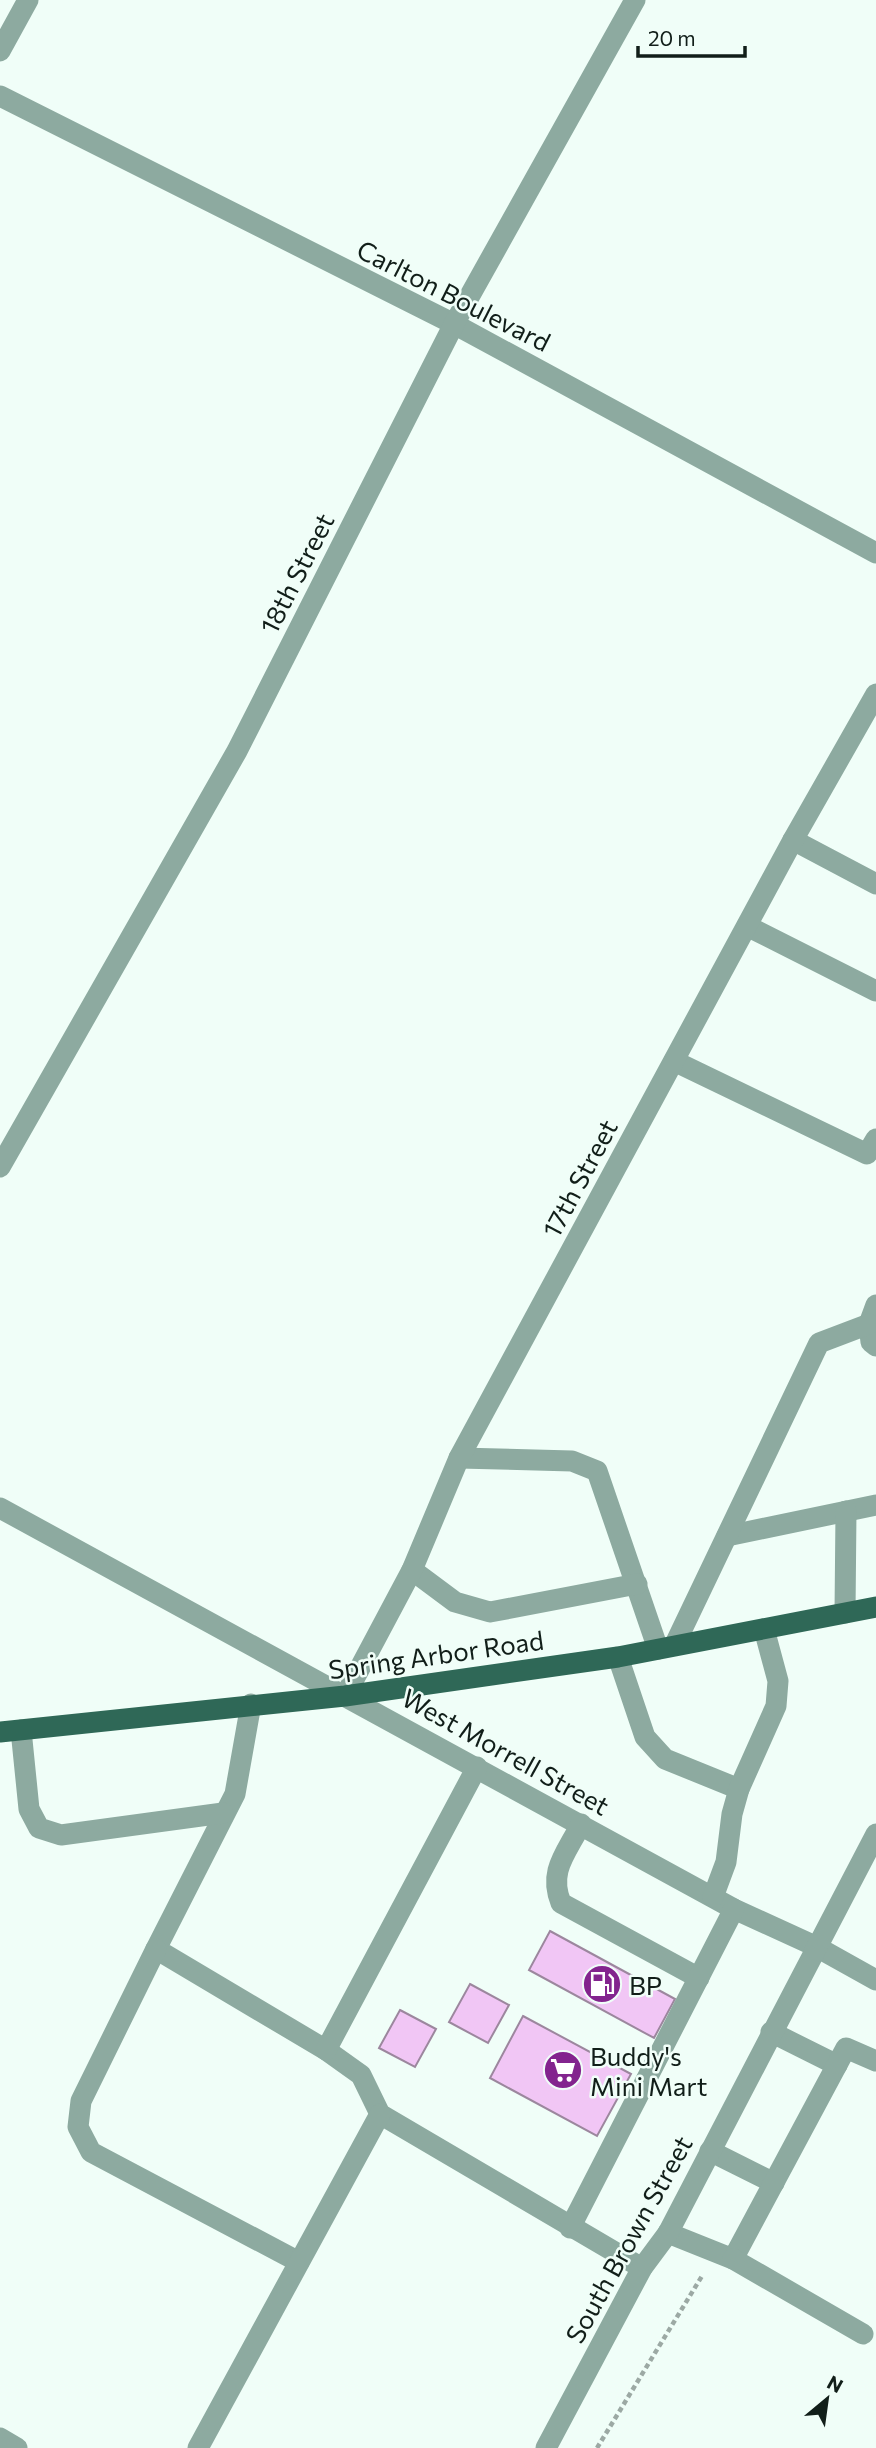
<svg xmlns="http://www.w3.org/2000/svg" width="876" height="2448" font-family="Commissioner,sans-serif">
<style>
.building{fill:#f1c6f5;stroke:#9c879e;stroke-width:2}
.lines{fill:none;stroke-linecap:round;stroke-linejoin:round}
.path{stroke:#9ca9a4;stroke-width:4.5;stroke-dasharray:5 3.5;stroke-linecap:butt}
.minor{stroke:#8daaa0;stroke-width:21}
.major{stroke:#2f6857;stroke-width:21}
.labels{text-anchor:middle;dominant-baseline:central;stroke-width:5;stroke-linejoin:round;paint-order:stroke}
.street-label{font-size:26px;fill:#111e19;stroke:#f0fef8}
.poi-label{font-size:26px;fill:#111e19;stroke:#f0fef8;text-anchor:start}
</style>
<rect width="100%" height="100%" fill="#f0fef8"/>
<!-- building -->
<g class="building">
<polygon points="550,1931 675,1999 654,2038 529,1970"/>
<polygon points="470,1984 509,2005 488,2043 449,2022"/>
<polygon points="400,2010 436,2029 415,2067 379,2048"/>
<polygon points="523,2016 631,2074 597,2136 490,2078"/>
</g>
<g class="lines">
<!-- path -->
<polyline class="path" points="597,2448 702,2276"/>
<!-- minor -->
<g class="minor">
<polyline points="0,51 28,0"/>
<polyline points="0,96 454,324 876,553"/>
<polyline points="793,840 876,884"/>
<polyline points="747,926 876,991"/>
<polyline points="674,1061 867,1154 876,1139"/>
<polyline points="0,1167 237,751 454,324 635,0"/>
<polyline points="876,1305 869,1324 871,1342 876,1346"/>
<polyline points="459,1458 572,1461 597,1471 658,1649"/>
<polyline points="0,1508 734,1909 815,1946 876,1980"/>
<polyline points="727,1536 876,1505"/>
<polyline points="412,1570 455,1602 490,1612 637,1584"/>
<polyline points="845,1613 846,1511"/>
<polyline points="675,1644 819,1343 869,1324"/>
<polyline points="618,1657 645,1737 665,1759 739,1789"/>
<polyline points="345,1696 412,1570 459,1458 793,840 876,694"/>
<polyline points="251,1704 235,1794 156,1949 326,2050 361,2075 380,2114 642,2268"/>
<polyline points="21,1730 29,1809 39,1828 61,1835 223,1813"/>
<path d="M581,1824C566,1854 548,1871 561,1903L699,1978"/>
<polyline points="713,1897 726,1862 732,1814 739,1789 776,1706 778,1681 764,1629"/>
<polyline points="156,1949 81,2101 78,2127 91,2152 299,2262"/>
<polyline points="771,2032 837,2065"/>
<polyline points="326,2050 477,1767"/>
<polyline points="710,2151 774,2183"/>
<polyline points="570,2228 734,1909"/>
<polyline points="668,2233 733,2259 846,2048 876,2061"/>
<polyline points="733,2259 863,2334"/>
<polyline points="0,2438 17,2448"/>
<polyline points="198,2448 380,2114"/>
<polyline points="546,2448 642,2268 668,2233 876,1834"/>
</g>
<!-- major -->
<polyline class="major" points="0,1732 345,1696 618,1657 876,1607"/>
</g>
<!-- icons -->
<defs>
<g id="fuel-disc" transform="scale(2.0125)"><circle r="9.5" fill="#83248e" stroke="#f0fef8"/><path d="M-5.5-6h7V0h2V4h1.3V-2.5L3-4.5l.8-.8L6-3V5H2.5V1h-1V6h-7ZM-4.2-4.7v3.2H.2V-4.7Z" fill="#fff"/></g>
<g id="supermarket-disc" transform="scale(2.0125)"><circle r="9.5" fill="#83248e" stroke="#f0fef8"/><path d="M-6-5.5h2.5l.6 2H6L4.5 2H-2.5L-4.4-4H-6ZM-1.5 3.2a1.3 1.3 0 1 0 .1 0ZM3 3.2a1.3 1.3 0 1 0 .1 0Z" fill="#fff"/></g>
</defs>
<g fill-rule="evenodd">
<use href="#fuel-disc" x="602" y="1984"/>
<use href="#supermarket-disc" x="563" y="2070"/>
</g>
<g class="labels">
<!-- street labels -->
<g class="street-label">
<text transform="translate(454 295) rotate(27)">Carlton Boulevard</text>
<text transform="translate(296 573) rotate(-63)">18th Street</text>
<text transform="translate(579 1178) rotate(-62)">17th Street</text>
<text transform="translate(436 1654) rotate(-8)">Spring Arbor Road</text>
<text transform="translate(506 1751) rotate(29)">West Morrell Street</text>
<text transform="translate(628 2239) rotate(-61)">South Brown Street</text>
</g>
<!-- poi labels -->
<g class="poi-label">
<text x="629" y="1984">BP</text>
<text x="590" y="2055">Buddy's<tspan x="590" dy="30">Mini Mart</tspan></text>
</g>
</g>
<!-- north arrow -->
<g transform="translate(827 2399) rotate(29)" stroke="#f0fef8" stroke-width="5" paint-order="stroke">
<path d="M0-5L12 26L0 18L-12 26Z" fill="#111e19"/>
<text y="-10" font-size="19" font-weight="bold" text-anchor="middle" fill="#111e19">N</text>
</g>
<!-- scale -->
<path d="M638 46v10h107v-10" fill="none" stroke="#111e19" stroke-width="3.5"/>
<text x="648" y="46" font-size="21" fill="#111e19" stroke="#f0fef8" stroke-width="5" paint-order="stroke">20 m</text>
</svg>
